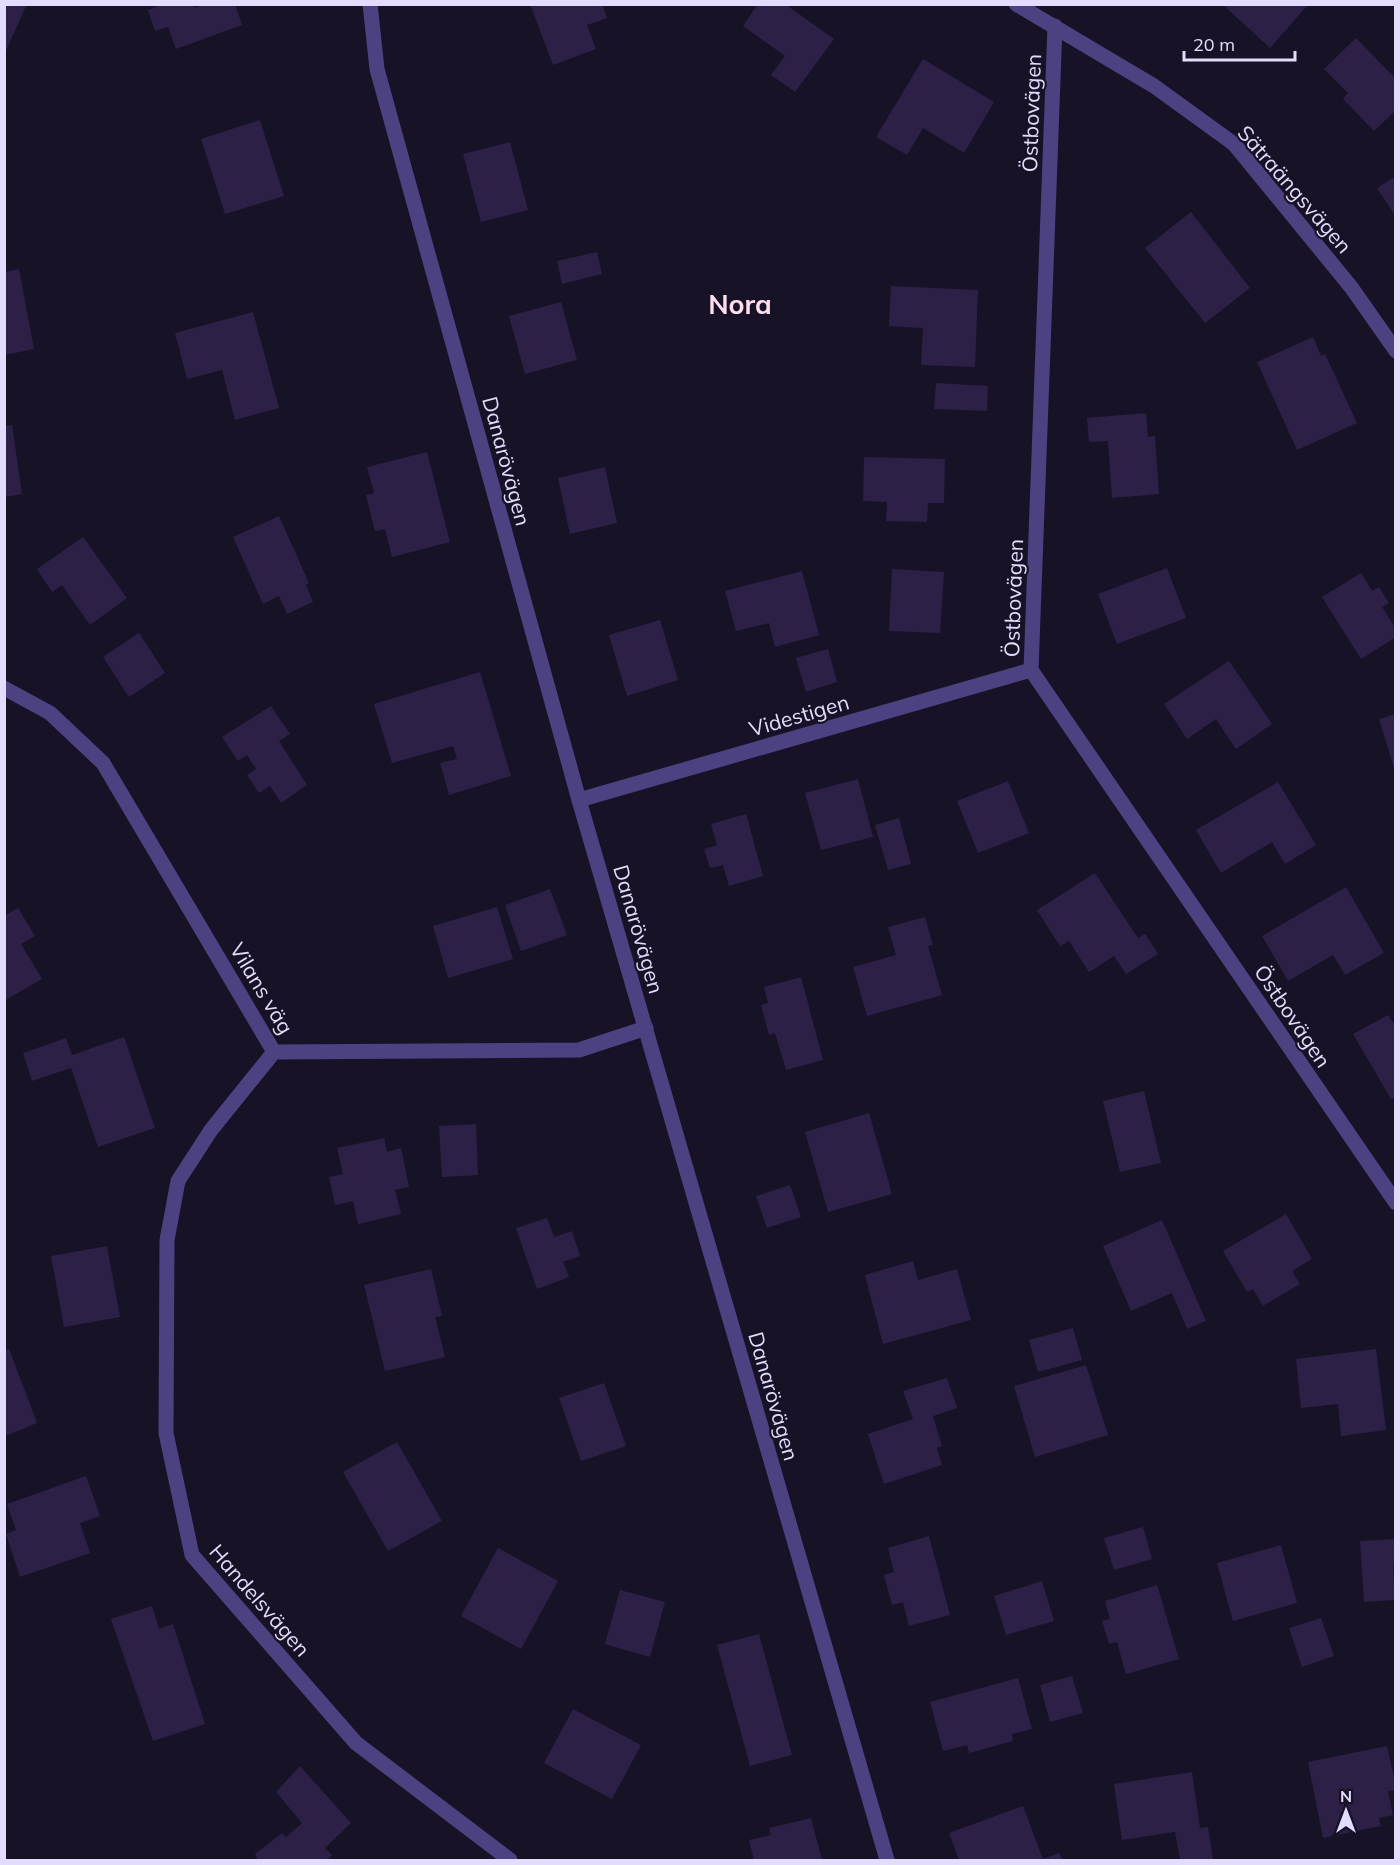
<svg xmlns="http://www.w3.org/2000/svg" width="1400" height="1865" font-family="Mulish,sans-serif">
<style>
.building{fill:#2c2046}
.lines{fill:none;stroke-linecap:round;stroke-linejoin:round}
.minor{stroke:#4c4281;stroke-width:15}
.labels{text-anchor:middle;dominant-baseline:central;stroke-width:4.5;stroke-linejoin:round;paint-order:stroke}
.street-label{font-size:21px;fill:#e3dcfc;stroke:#181227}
.district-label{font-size:27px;font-weight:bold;fill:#fcdeed;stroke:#181227}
</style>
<rect width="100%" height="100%" fill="#181227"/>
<!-- building -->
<g class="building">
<polygon points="4,4 27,4 4,55"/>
<polygon points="163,4 193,4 194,8 205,4 235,4 242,25 176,49 168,27 155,31 148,10"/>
<polygon points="530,4 602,4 607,18 587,25 596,49 553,65"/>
<polygon points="758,4 785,4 834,39 795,92 771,75 785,56 743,26"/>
<polygon points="1222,4 1305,4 1307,6 1270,48"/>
<polygon points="1356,38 1396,79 1396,110 1374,131 1343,99 1348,93 1324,69"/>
<polygon points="923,59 994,102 964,153 923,128 907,155 876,137"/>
<polygon points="260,120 284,196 225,214 201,139"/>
<polygon points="510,142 528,210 481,222 463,154"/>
<polygon points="1396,176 1396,217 1377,188"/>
<polygon points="1191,212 1250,288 1205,323 1145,248"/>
<polygon points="597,252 602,274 562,284 557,261"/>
<polygon points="19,269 34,349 5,355 5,272"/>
<polygon points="891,286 978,290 975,367 921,365 923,328 889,326"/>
<polygon points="561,302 577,360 525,374 509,316"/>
<polygon points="253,312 279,408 235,420 222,370 187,379 175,333"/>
<polygon points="1313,337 1321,356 1325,354 1357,423 1297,450 1257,362"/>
<polygon points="936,383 988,386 987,411 934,409"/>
<polygon points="1146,413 1148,437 1155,436 1159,494 1112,498 1108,441 1089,442 1087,418"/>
<polygon points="12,425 22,494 4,497 4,426"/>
<polygon points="427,452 450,542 392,557 385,529 375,531 366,495 374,493 367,467"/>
<polygon points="864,457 945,459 944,503 928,503 927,522 886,521 887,502 863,501"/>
<polygon points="605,467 617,523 570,534 558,478"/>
<polygon points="279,516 309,583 306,585 313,602 287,614 279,596 263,604 233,537"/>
<polygon points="83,537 127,598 90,625 62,585 52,592 37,569"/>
<polygon points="1167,568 1186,618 1117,644 1098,594"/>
<polygon points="892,569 944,572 940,633 889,631"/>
<polygon points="802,571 819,635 775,647 769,623 736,631 725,591"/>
<polygon points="1361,573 1372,591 1379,587 1389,603 1382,607 1396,629 1396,637 1361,659 1322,597"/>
<polygon points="660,620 678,680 627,696 609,635"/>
<polygon points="139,633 165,673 129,697 103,657"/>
<polygon points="828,649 837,682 806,692 796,658"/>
<polygon points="1229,661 1272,724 1236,749 1216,719 1187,739 1164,704"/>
<polygon points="480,672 511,776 449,795 440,763 457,759 453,746 392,763 374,704"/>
<polygon points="271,706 290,734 279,741 307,785 281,803 270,786 259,793 247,775 256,769 247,755 238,761 222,737"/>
<polygon points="1396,714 1396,771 1395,771 1379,719"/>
<polygon points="858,779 873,837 821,850 805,793"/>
<polygon points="1008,781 1029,833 978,853 957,801"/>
<polygon points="1278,782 1316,845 1285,864 1272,842 1221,873 1196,830"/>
<polygon points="746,814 763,876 729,886 723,865 710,868 704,849 717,845 711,824"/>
<polygon points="899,818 911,864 888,870 875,825"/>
<polygon points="1095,873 1138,938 1145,934 1158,954 1126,974 1114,956 1089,972 1069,941 1060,946 1037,910"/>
<polygon points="1346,887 1384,953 1345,975 1333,955 1288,981 1262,936"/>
<polygon points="550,889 567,935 521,951 505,905"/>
<polygon points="497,907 513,959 448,978 433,926"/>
<polygon points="18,908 35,936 21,944 42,979 4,1001 4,916"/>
<polygon points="925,917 933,945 928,946 942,995 867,1016 853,967 896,955 888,927"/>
<polygon points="801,977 823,1060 786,1070 775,1033 769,1035 761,1005 768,1003 764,987"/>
<polygon points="1388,1015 1396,1027 1396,1097 1391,1099 1353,1034"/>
<polygon points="124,1037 155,1128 98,1147 71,1068 32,1081 23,1053 66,1038 72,1055"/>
<polygon points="1144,1091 1161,1163 1120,1172 1103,1101"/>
<polygon points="869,1113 892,1194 828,1212 805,1132"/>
<polygon points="476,1124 478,1175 442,1177 439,1126"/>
<polygon points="384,1138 387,1152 401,1148 409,1187 395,1190 401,1214 358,1224 353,1201 335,1205 329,1177 343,1174 337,1148"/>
<polygon points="790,1185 801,1217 767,1228 756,1196"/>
<polygon points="1286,1214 1312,1259 1292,1271 1300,1284 1263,1306 1253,1289 1247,1292 1223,1251"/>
<polygon points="547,1218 554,1237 572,1231 580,1256 563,1262 569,1277 537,1289 516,1228"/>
<polygon points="1162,1220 1206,1321 1187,1329 1172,1293 1131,1311 1103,1246"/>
<polygon points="107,1246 120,1317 64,1327 51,1256"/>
<polygon points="913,1261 918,1280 957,1269 971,1320 883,1344 865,1275"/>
<polygon points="431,1269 442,1316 435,1317 445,1357 385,1371 364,1285"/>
<polygon points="1073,1328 1082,1360 1038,1372 1029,1340"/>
<polygon points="9,1349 37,1423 5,1436 5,1351"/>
<polygon points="1376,1349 1386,1430 1341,1436 1338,1404 1301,1408 1296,1359"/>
<polygon points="1086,1365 1108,1435 1035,1457 1014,1386"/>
<polygon points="947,1378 957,1408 933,1416 942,1446 937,1448 942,1465 884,1484 868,1434 913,1419 903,1391"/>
<polygon points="604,1383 626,1446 581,1461 559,1398"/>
<polygon points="397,1442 442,1521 388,1551 343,1472"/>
<polygon points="86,1476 100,1516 80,1523 90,1553 20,1577 6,1534 16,1530 7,1504"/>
<polygon points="1143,1527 1152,1559 1114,1570 1104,1538"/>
<polygon points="929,1536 950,1615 909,1626 903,1602 892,1605 884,1575 894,1572 888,1548"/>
<polygon points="1396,1539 1396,1565 1393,1565 1395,1600 1364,1602 1360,1541"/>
<polygon points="1281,1545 1297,1603 1233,1621 1217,1563"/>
<polygon points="498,1548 558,1581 521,1649 461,1616"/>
<polygon points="1042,1581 1054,1621 1006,1635 994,1596"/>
<polygon points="1157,1585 1179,1659 1126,1674 1117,1642 1109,1644 1102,1621 1110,1619 1105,1601"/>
<polygon points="620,1590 665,1602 650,1657 605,1644"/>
<polygon points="152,1606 159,1629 173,1624 205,1724 153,1741 111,1619"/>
<polygon points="1321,1618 1334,1656 1302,1667 1289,1628"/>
<polygon points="759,1634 792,1755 750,1766 717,1645"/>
<polygon points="1072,1676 1083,1713 1050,1722 1040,1685"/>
<polygon points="1018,1678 1032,1729 1012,1734 1013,1741 969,1753 967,1745 943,1751 930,1702"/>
<polygon points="573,1709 641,1745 612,1799 544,1763"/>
<polygon points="1387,1746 1396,1787 1396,1790 1388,1791 1393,1815 1379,1818 1381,1826 1323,1838 1308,1762"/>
<polygon points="300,1766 351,1823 325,1848 332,1855 327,1860 258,1860 255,1854 282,1833 286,1837 302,1823 276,1792"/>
<polygon points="1192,1772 1200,1828 1208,1827 1213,1860 1180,1860 1175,1832 1122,1840 1114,1784"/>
<polygon points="1023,1806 1043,1859 1059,1853 1062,1860 959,1860 949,1833"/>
<polygon points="811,1818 822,1860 754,1860 749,1840 771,1835 769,1828"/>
</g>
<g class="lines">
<!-- minor -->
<g class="minor">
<polyline points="370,4 377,69 579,800 887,1860"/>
<polyline points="1016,4 1154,86 1234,144 1351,287 1396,351"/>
<polyline points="1055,26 1031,670 1396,1203"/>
<polyline points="4,688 50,713 103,763 274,1052 579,1050 646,1028"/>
<polyline points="579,800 1031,670"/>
<polyline points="274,1052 211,1130 178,1181 167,1240 166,1433 192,1555 356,1743 510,1860"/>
</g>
</g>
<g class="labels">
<!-- street labels -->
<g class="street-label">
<text transform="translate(1031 113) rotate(-88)">Östbovägen</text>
<text transform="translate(1295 189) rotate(49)">Sätraängsvägen</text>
<text transform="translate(507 461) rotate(75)">Danarövägen</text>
<text transform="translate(1013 598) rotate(-88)">Östbovägen</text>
<text transform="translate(799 715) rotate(-16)">Videstigen</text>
<text transform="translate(639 929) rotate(74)">Danarövägen</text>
<text transform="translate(262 988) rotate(59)">Vilans väg</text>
<text transform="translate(1293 1016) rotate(56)">Östbovägen</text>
<text transform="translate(774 1396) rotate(74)">Danarövägen</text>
<text transform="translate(260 1600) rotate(49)">Handelsvägen</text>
</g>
<!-- district labels -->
<g class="district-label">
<text x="740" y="304">Nora</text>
</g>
</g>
<!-- border -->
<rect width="1400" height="1865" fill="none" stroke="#e3dcfc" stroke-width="12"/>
<!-- north arrow -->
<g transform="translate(1346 1811)" stroke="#181227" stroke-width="4.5" paint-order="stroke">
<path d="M0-4.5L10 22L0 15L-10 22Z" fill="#e3dcfc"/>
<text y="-9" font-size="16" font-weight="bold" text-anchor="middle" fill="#e3dcfc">N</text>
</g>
<!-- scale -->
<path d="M1184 51v9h111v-9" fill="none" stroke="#e3dcfc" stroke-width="3"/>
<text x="1193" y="51" font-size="18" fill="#e3dcfc" stroke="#181227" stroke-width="4.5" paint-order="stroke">20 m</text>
</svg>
